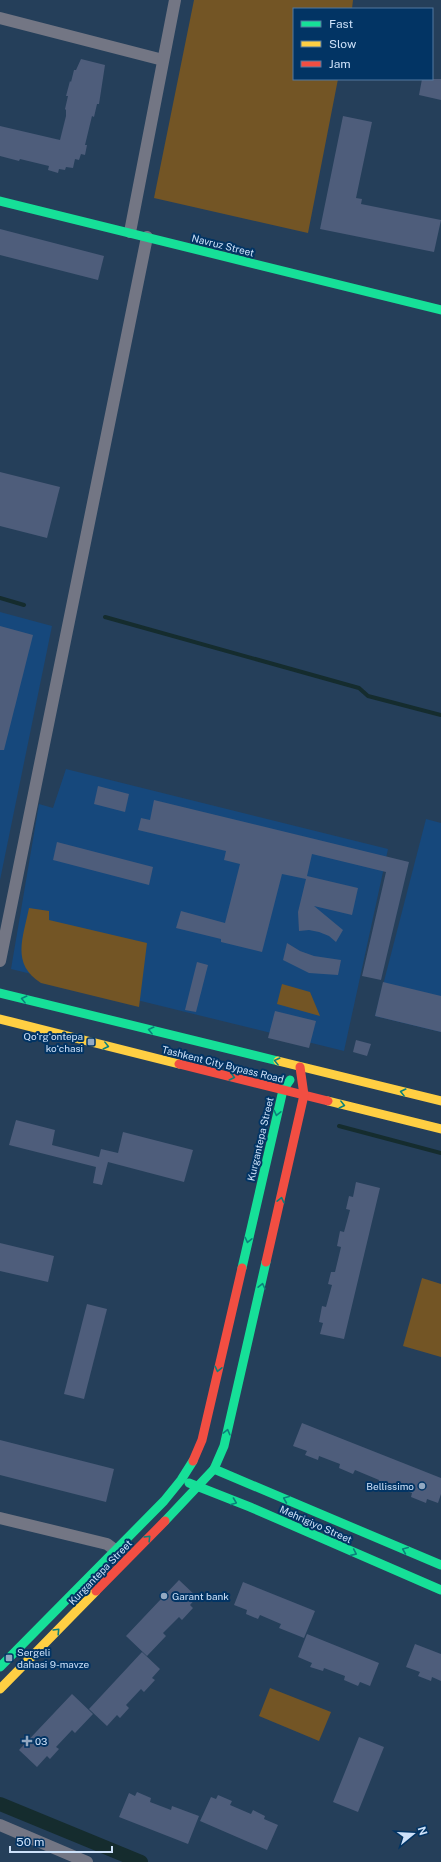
<svg xmlns="http://www.w3.org/2000/svg" width="441" height="1862" font-family="'Public Sans',sans-serif">
<style>
.built{fill:#16487c}
.green{fill:#735525}
.lines{fill:none;stroke-linecap:round;stroke-linejoin:round}
.stream{stroke:#152c2e;stroke-width:4}
.canal{stroke:#152c2e;stroke-width:14}
.building{fill:#4e5d7b}
.street{stroke:#737684;stroke-width:12}
.fast{stroke:#16e098;stroke-width:9}
.slow{stroke:#ffcf43;stroke-width:9}
.jam{stroke:#f24e42;stroke-width:9}
.oneway{stroke:#0b817b}
.poi-dot{fill:#92a8c1;stroke:#023464;stroke-width:1.5}
.labels{text-anchor:middle;dominant-baseline:central;stroke-width:4;stroke-linejoin:round;paint-order:stroke}
.street-label{font-size:10px;fill:#cde1f9;stroke:#023464}
.poi-label{font-size:10px;fill:#cde1f9;stroke:#023464;text-anchor:start}
</style>
<rect width="100%" height="100%" fill="#253f5a"/>
<!-- built -->
<g class="built">
<polygon points="0,612 52,626 0,880"/>
<polygon points="66,769 388,849 344,1051 11,969 39,804 53,808"/>
<polygon points="426,819 441,823 441,1032 375,1016"/>
</g>
<!-- green -->
<g class="green">
<polygon points="194,0 353,0 352,9 294,9 294,79 338,79 308,233 154,198"/>
<path d="M29,908L49,911V920L147,943L139,1007L41,983C11,964 23,938 29,908Z"/>
<polygon points="282,984 310,992 320,1016 277,1004"/>
<polygon points="422,1278 441,1284 441,1357 403,1346"/>
<polygon points="270,1688 331,1712 319,1741 259,1716"/>
</g>
<g class="lines">
<!-- stream -->
<g class="stream">
<polyline points="0,598 24,605"/>
<polyline points="105,617 359,688 368,696 441,715"/>
<polyline points="339,1126 441,1153"/>
</g>
<!-- canal -->
<polyline class="canal" points="0,1804 141,1862"/>
</g>
<!-- building -->
<g class="building">
<polygon points="81,59 105,65 99,104 97,104 94,117 92,116 85,145 87,145 85,155 81,154 79,160 75,159 73,168 66,167 65,170 59,169 58,173 48,170 49,166 20,159 19,161 0,156 0,126 60,140 66,116 66,110 65,109 68,96 66,96 70,81 71,82 74,70 76,70"/>
<polygon points="422,79 441,79 441,100 419,95"/>
<polygon points="343,116 372,122 356,198 362,199 361,204 441,220 434,252 320,229"/>
<polygon points="0,229 104,256 98,280 0,255"/>
<polygon points="0,472 60,487 47,538 0,526"/>
<polygon points="0,626 33,635 4,750 0,750"/>
<polygon points="98,786 129,794 125,812 94,804"/>
<polygon points="154,800 409,862 381,980 362,976 386,872 312,854 307,876 358,888 352,915 314,906 343,930 336,942 329,936 319,932 309,930 299,931 298,912 306,879 282,874 262,952 221,942 221,939 176,928 181,911 225,923 240,864 224,860 226,851 138,830 141,818 150,820"/>
<polygon points="57,842 153,867 149,885 53,860"/>
<polygon points="287,943 300,951 314,956 341,960 338,975 309,973 283,960"/>
<polygon points="197,962 208,965 196,1012 185,1010"/>
<polygon points="383,982 441,996 441,1032 375,1016"/>
<polygon points="275,1011 316,1021 309,1048 268,1038"/>
<polygon points="356,1040 371,1044 367,1056 353,1052"/>
<polygon points="16,1120 55,1130 52,1145 99,1157 101,1149 118,1153 123,1132 193,1150 184,1182 108,1162 102,1185 93,1183 96,1167 9,1145"/>
<polygon points="356,1182 380,1188 344,1339 320,1334 323,1323 319,1322 322,1306 326,1307 332,1285 328,1284 331,1272 335,1272 341,1247 337,1246 340,1231 344,1232 350,1210 346,1209 349,1196 353,1197"/>
<polygon points="0,1243 54,1256 48,1282 0,1271"/>
<polygon points="87,1304 107,1309 84,1399 64,1394"/>
<polygon points="302,1423 441,1478 441,1494 438,1503 427,1499 426,1503 411,1497 412,1493 391,1485 390,1488 378,1484 379,1480 355,1470 353,1474 339,1468 340,1464 319,1456 318,1460 305,1455 307,1451 293,1446"/>
<polygon points="0,1440 114,1469 106,1502 0,1475"/>
<polygon points="179,1580 197,1597 190,1605 193,1608 182,1620 179,1617 163,1633 166,1636 147,1656 126,1636"/>
<polygon points="243,1582 315,1611 304,1638 279,1628 281,1624 260,1615 258,1619 246,1614 247,1610 234,1605"/>
<polygon points="307,1634 379,1663 370,1686 360,1682 358,1686 344,1680 345,1676 324,1668 323,1671 310,1667 312,1663 298,1657"/>
<polygon points="415,1644 441,1654 441,1681 432,1677 431,1681 418,1676 420,1672 406,1667"/>
<polygon points="142,1652 160,1669 152,1678 155,1680 144,1692 141,1689 126,1705 129,1708 120,1718 117,1715 107,1726 89,1709"/>
<polygon points="72,1694 93,1714 75,1733 72,1730 56,1747 59,1749 50,1759 47,1756 37,1767 19,1750"/>
<polygon points="359,1737 384,1747 358,1812 333,1802"/>
<polygon points="137,1792 151,1798 150,1802 171,1810 172,1806 199,1816 188,1844 119,1817 129,1793 135,1796"/>
<polygon points="218,1795 232,1801 230,1805 251,1814 253,1810 265,1816 264,1819 278,1825 267,1850 200,1821 211,1797 216,1799"/>
</g>
<g class="lines">
<!-- street -->
<g class="street">
<polyline points="0,18 163,60"/>
<polyline points="130,232 175,0"/>
<polyline points="0,961 147,237"/>
<polyline points="0,1518 107,1544 115,1550"/>
<polyline points="0,1825 87,1862"/>
</g>
<!-- fast -->
<g class="fast">
<polyline points="0,201 441,310"/>
<polyline points="0,993 278,1061"/>
<polyline points="242,1268 283,1090 290,1080"/>
<polyline points="214,1469 441,1565"/>
<polyline points="189,1483 250,1507 441,1590"/>
<polyline points="165,1521 214,1469 224,1446 266,1262"/>
<polyline points="0,1667 164,1501 181,1480 193,1461"/>
</g>
<!-- slow -->
<g class="slow">
<polyline points="0,1019 179,1064"/>
<polyline points="278,1061 441,1101"/>
<polyline points="328,1101 441,1129"/>
<polyline points="0,1689 96,1591"/>
</g>
<!-- jam -->
<g class="jam">
<polyline points="179,1064 328,1101"/>
<polyline points="266,1262 304,1095 300,1067"/>
<polyline points="193,1461 202,1440 242,1268"/>
<polyline points="96,1591 165,1521"/>
</g>
</g>
<!-- one-way arrows -->
<defs><path id="oneway-chevron" d="M-2-3.5L2.5 0L-2 3.5" fill="none" stroke-width="1.6" stroke-linecap="round" stroke-linejoin="round"/></defs>
<g class="oneway">
<use href="#oneway-chevron" transform="translate(24 999) rotate(-166)"/>
<use href="#oneway-chevron" transform="translate(151 1030) rotate(-166)"/>
<use href="#oneway-chevron" transform="translate(106 1046) rotate(14)"/>
<use href="#oneway-chevron" transform="translate(277 1061) rotate(-166)"/>
<use href="#oneway-chevron" transform="translate(232 1077) rotate(14)"/>
<use href="#oneway-chevron" transform="translate(403 1092) rotate(-166)"/>
<use href="#oneway-chevron" transform="translate(342 1105) rotate(14)"/>
<use href="#oneway-chevron" transform="translate(277 1113) rotate(103)"/>
<use href="#oneway-chevron" transform="translate(281 1200) rotate(-77)"/>
<use href="#oneway-chevron" transform="translate(248 1240) rotate(103)"/>
<use href="#oneway-chevron" transform="translate(262 1286) rotate(-77)"/>
<use href="#oneway-chevron" transform="translate(218 1369) rotate(103)"/>
<use href="#oneway-chevron" transform="translate(227 1432) rotate(-76)"/>
<use href="#oneway-chevron" transform="translate(286 1499) rotate(-157)"/>
<use href="#oneway-chevron" transform="translate(234 1502) rotate(21)"/>
<use href="#oneway-chevron" transform="translate(148 1538) rotate(-46)"/>
<use href="#oneway-chevron" transform="translate(405 1550) rotate(-157)"/>
<use href="#oneway-chevron" transform="translate(354 1553) rotate(24)"/>
<use href="#oneway-chevron" transform="translate(57 1631) rotate(-46)"/>
</g>
<!-- markers -->
<g class="poi-dot">
<rect x="87" y="1038" width="8" height="8" rx="2"/>
<circle cx="422" cy="1486" r="4"/>
<circle cx="164" cy="1596" r="4"/>
<rect x="5" y="1654" width="8" height="8" rx="2"/>
<path d="M25 1735h4v4h4v4h-4v4h-4v-4h-4v-4h4z"/>
</g>
<g class="labels">
<!-- street labels -->
<g class="street-label">
<text transform="translate(223 245) rotate(14)">Navruz Street</text>
<text transform="translate(223 1064) rotate(14)">Tashkent City Bypass Road</text>
<text transform="translate(260 1139) rotate(-77)">Kurgantepa Street</text>
<text transform="translate(316 1524) rotate(24)">Mehrigiyo Street</text>
<text transform="translate(100 1572) rotate(-46)">Kurgantepa Street</text>
</g>
<!-- poi labels -->
<g class="poi-label">
<text x="83" y="1036" text-anchor="end">Qoʻrgʻontepa<tspan x="83" dy="12">koʻchasi</tspan></text>
<text x="414" y="1486" text-anchor="end">Bellissimo</text>
<text x="172" y="1596">Garant bank</text>
<text x="17" y="1652">Sergeli<tspan x="17" dy="12">dahasi 9-mavze</tspan></text>
<text x="35" y="1741">03</text>
</g>
</g>
<!-- legend -->
<rect x="293" y="8" width="140" height="72" fill="#023464" stroke="#5379a0"/>
<rect x="301" y="21" width="20" height="6" fill="#16e098" stroke="#5379a0"/>
<text x="329" y="28" font-size="12" fill="#cde1f9">Fast</text>
<rect x="301" y="41" width="20" height="6" fill="#ffcf43" stroke="#5379a0"/>
<text x="329" y="48" font-size="12" fill="#cde1f9">Slow</text>
<rect x="301" y="61" width="20" height="6" fill="#f24e42" stroke="#5379a0"/>
<text x="329" y="68" font-size="12" fill="#cde1f9">Jam</text>
<!-- north arrow -->
<g transform="translate(413 1834) rotate(72)" stroke="#023464" stroke-width="3" paint-order="stroke">
<path d="M0-3L7 15L0 10L-7 15Z" fill="#cde1f9"/>
<text y="-6" font-size="11" font-weight="bold" text-anchor="middle" fill="#cde1f9">N</text>
</g>
<!-- scale -->
<path d="M10 1846v6h102v-6" fill="none" stroke="#cde1f9" stroke-width="2"/>
<text x="16" y="1846" font-size="12" fill="#cde1f9" stroke="#023464" stroke-width="3" paint-order="stroke">50 m</text>
</svg>
